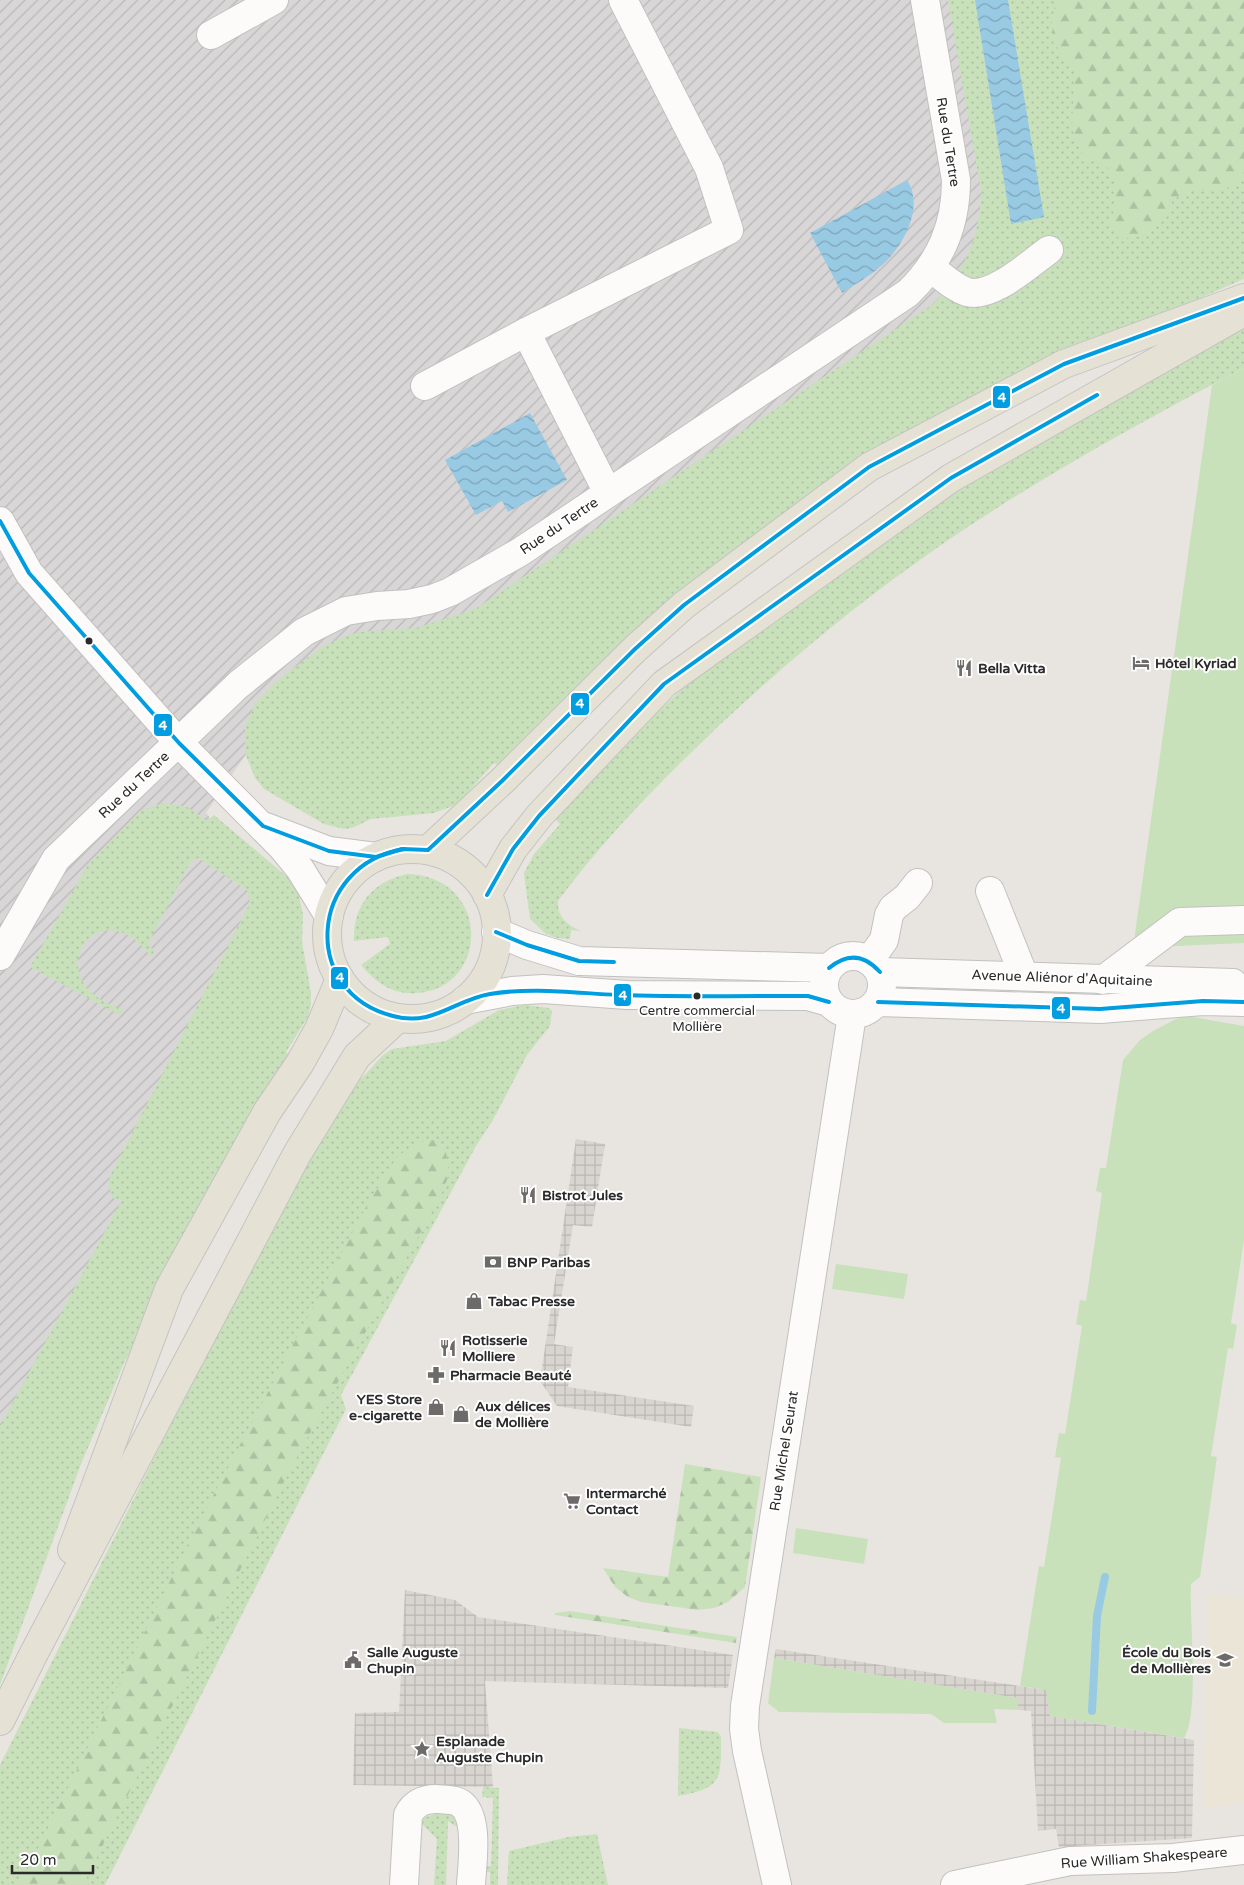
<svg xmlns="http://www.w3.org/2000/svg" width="1244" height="1885" font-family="'Varela Round',sans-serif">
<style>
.industrial{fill:url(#industrial-furrows)}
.education{fill:#eae5d6}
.grass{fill:url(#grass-dots)}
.forest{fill:url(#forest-firs)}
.park{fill:#c8e1bb}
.plaza{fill:url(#plaza-grid)}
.water{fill:url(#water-waves)}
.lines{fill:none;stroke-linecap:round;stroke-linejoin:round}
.stream{stroke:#99cae4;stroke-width:8}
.minor-casing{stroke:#c1c1c1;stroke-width:30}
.major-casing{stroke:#c4c3c1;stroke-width:30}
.minor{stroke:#fcfbfa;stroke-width:28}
.major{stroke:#e5e2d5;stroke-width:28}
.bus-1-casing{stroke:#fff;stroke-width:8}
.bus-1{stroke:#009ee1;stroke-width:4}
.bus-dot{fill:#2a2a2a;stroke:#fff;stroke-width:2}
.labels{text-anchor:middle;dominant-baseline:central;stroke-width:4;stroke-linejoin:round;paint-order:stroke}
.bus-label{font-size:13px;fill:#2a2a2a;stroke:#fff}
.street-label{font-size:14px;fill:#2a2a2a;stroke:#fff}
.poi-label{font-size:14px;font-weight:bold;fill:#2a2a2a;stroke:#fff;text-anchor:start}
.line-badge{stroke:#fff;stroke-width:2}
.badge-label{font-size:14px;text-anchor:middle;font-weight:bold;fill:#fff}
</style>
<defs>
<pattern id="industrial-furrows" width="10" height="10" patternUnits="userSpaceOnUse" patternTransform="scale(1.25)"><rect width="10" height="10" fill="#d9d6d7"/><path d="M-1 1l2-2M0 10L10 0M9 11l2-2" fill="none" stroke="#bab8b9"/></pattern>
<pattern id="grass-dots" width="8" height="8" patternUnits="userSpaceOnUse" patternTransform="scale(1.25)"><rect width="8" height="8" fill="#c8e1bb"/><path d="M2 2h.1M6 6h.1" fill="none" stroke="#acc1a1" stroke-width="1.8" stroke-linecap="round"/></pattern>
<pattern id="forest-firs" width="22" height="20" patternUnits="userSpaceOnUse" patternTransform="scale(1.25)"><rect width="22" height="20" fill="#c8e1bb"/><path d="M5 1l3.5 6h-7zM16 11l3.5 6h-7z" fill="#acc1a1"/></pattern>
<pattern id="plaza-grid" width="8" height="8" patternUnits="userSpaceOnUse" patternTransform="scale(1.25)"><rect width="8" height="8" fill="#d8d5d0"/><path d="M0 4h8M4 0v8" fill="none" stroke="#bab7b3"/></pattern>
<pattern id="water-waves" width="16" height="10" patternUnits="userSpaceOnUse" patternTransform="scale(1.25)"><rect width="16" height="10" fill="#99cae4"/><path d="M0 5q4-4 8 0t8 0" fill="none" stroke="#7da4b9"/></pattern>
</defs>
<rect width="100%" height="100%" fill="#e8e5e0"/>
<!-- industrial -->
<polygon class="industrial" points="0,0 1244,0 1244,194 472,622 313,656 206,813 266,889 0,1476"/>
<!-- education -->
<polygon class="education" points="1208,1595 1244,1598 1244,1804 1203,1807"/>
<!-- grass -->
<g class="grass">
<path d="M948,0H1244V279L1032,371L818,496L503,768L494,763L462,799L453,806L434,813L371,819L352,828L344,829L324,824L264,789L255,778L245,753V727L255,704L276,681L322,647L343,637L359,632L416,628L475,609L933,304C965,272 980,237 981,191Z"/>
<path d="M1244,327V368C1142,421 1039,478 944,543C858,602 778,669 703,741C651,791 601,843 558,901C557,917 568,926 582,931L571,930L570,939L557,938L546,934L530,919L524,873L534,854L560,824L551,814L609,755L724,652L931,502Z"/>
<path d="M163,803L187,807L207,821L214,815L292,881L298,891L303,915L302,942L311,992V1004L308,1017L286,1052L293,1057L154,1306L124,1363L81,1464L0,1685V1426L122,1200L114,1199C109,1191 108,1185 110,1176L250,903L247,890L198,858L191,861L148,944L154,951L151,957C98,883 32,983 123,1009L120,1015L30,967L87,866L140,811Z"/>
<path d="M407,874C491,876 491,988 417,993C393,995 376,983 361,965L390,944L388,937L354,941C353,905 372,882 407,874Z"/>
<polygon points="525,1005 549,1008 552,1011 550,1026 527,1055 493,1120 476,1146 341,1395 346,1409 105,1885 0,1885 0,1765 252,1263 357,1076 362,1078 383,1055 392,1049 446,1041 499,1010"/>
<path d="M679,1728L718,1732L721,1737C721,1779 723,1788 678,1796Z"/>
<polygon points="483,1787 499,1788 498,1885 490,1885 490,1872 479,1873 479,1867 491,1866 493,1798 482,1797"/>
<polygon points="445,1810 455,1813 466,1833 448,1821 446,1885 434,1885 437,1839 418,1820"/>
<polygon points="597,1834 608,1885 507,1885 509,1851 568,1837"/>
</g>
<!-- forest -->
<g class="forest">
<path d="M1056,0H1244V172C1226,198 1216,186 1192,191C1186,192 1180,196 1174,198L1163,221L1142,236L1119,239L1110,225C1116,207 1122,177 1103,164C1098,161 1090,160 1084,158L1072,129L1074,72L1065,57L1053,42L1052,22Z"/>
<polygon points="434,1140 446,1152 449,1175 440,1197 293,1464 83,1885 20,1885 195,1530 367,1205 397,1157 416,1143"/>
<polygon points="685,1464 761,1477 745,1587 728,1602 714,1608 698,1610 641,1602 628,1597 615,1587 603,1568 668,1577"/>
<polygon points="570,1611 737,1637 736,1643 555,1615 555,1613"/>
</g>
<!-- park -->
<g class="park">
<polygon points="1244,368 1244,943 1133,948 1212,385"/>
<path d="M1187,1016L1244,1026V1240L1231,1323L1237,1325L1233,1349L1228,1348L1211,1456L1217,1457L1200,1577L1191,1584C1189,1619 1200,1713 1184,1738L1049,1716L1041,1689L1020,1686L1039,1566L1044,1567L1061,1458L1055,1457L1059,1433L1065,1434L1082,1326L1076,1324L1080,1300L1086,1301L1102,1193L1096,1191L1100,1168H1106L1123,1060L1140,1040L1153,1031L1176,1019Z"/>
<polygon points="836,1264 908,1274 904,1299 832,1289"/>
<polygon points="796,1528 868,1539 864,1564 793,1553"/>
<polygon points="774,1658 1018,1698 1018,1710 994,1709 997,1723 944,1723 931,1714 779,1712 768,1703"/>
</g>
<!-- plaza -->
<g class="plaza">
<polygon points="576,1139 605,1144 592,1227 573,1225 554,1344 573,1347 568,1387 694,1406 691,1427 557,1406 540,1381"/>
<polygon points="405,1590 455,1600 478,1617 733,1655 728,1688 485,1681 493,1787 353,1785 355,1713 399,1712"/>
<polygon points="776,1649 1046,1690 1050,1716 1194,1740 1192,1838 1059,1847 1056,1829 1038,1831 1031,1711 1018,1710 1018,1698 774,1658"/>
</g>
<!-- water -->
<g class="water">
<polygon points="975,0 1008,0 1044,217 1011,224"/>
<path d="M907,180C925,208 903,247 881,266C870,276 855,284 842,293L810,233Z"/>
<polygon points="530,413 567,480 508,512 502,501 476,515 445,460"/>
</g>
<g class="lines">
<!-- stream -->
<polyline class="stream" points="1092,1711 1097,1616 1105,1577"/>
<!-- minor casing -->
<g class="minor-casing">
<g id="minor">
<polyline points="211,35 274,0"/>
<path d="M931,268C942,276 954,288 967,292C992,299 1029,264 1049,250"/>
<polyline points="425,386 526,332"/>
<polyline points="608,493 526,332 729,230 709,168 623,0"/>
<polyline points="0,521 29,573 179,743 282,847 300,869 329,916"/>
<polyline points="266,827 329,851 376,857"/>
<polyline points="990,891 1024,976"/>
<polyline points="496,932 527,945 579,961 829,968"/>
<circle cx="853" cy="985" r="29"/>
<path d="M0,956L56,859L238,685L304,632L346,611L377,606L409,604L432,599L450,592L520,552L908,293C941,261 956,225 956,180L925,0"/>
<polyline points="869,961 884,940 889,915 893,908 907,897 918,883"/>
<polyline points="880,972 1233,983"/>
<polyline points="1103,980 1180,922 1244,920"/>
<polyline points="465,1000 512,991 543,989 627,995 808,996 829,1002"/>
<polyline points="878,1002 1100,1009 1203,1001 1244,1002"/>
<path d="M404,1885L408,1815C414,1803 424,1799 437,1799C444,1800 454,1799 460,1803C480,1816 472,1864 471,1885"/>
<polyline points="777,1885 747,1751 744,1729 745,1706 852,1015"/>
<polyline points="955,1885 1070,1861 1173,1858 1244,1850"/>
</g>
</g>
<!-- major casing -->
<g class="major-casing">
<g id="major">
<circle cx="412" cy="934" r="85"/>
<polyline points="428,850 502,781 635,649 684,605 869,467 1064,364 1244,298"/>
<polyline points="487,895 513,849 539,816 664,684 951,478 1244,312"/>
<polyline points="72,1550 169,1289 267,1112 300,1063 319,1029 340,979"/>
<polyline points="0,1721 32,1657 297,1154 357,1056 398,1018"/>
</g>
</g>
<!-- minor -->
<use href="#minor" class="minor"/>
<!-- major -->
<use href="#major" class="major"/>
<!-- bus-1 casing -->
<g class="bus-1-casing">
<g id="bus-1">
<polyline points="0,521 29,573 179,743 263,826 329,851 376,857 402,849 428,850 502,781 635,649 684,605 869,467 1064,364 1244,298"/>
<path d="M404,849C308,865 300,993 393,1016C433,1027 454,1000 490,994C533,987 575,993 618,995C682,997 745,996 808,996L829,1002"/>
<polyline points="487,895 513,849 539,816 664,684 951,478 1097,395"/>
<polyline points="496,932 527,945 579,961 614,962"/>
<path d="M829,968C847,953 864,954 880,972"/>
<polyline points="878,1002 1100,1009 1203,1001 1244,1002"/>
</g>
</g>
<!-- bus-1 -->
<use href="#bus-1" class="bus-1"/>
</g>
<!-- icons -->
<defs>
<g id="hotel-bare" transform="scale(1.35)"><path d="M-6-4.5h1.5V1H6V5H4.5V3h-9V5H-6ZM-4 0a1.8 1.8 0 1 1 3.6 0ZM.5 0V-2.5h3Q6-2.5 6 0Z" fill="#6c6b6a" stroke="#fff" stroke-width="2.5" paint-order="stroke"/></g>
<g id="restaurant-bare" transform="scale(1.35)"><path d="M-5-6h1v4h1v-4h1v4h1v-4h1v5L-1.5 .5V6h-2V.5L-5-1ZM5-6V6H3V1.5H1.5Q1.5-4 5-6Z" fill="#6c6b6a" stroke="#fff" stroke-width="2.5" paint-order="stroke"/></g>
<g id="bank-bare" transform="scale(1.35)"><path d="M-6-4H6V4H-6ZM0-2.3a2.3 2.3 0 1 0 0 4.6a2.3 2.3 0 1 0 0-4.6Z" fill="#6c6b6a" stroke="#fff" stroke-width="2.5" paint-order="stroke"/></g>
<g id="shop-bare" transform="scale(1.35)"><path d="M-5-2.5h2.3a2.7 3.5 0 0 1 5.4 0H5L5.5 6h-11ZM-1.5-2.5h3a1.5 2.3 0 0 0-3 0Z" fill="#6c6b6a" stroke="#fff" stroke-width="2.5" paint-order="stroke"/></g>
<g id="pharmacy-bare" transform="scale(1.35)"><path d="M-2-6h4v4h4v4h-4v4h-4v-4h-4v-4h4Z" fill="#6c6b6a" stroke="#fff" stroke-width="2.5" paint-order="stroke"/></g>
<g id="supermarket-bare" transform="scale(1.35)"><path d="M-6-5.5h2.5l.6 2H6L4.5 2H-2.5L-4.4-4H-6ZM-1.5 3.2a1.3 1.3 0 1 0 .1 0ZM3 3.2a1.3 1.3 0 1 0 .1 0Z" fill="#6c6b6a" stroke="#fff" stroke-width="2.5" paint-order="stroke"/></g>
<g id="civic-bare" transform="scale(1.35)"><path d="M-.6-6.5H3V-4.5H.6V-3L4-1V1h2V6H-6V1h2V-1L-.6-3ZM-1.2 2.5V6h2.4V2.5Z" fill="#6c6b6a" stroke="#fff" stroke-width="2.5" paint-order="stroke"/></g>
<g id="school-bare" transform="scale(1.35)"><path d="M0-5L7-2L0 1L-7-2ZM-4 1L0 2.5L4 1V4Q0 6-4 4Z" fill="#6c6b6a" stroke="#fff" stroke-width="2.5" paint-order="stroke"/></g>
<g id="sight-bare" transform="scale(1.35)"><path d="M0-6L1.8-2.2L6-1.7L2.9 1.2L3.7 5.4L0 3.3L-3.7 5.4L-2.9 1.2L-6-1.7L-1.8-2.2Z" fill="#6c6b6a" stroke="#fff" stroke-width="2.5" paint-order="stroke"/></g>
</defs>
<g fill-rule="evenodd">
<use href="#hotel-bare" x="1141" y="663"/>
<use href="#restaurant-bare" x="964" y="668"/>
<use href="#restaurant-bare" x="528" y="1195"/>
<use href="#bank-bare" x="493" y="1262"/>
<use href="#shop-bare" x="474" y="1301"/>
<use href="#restaurant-bare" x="448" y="1348"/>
<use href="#pharmacy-bare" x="436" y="1375"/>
<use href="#shop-bare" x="436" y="1407"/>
<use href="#shop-bare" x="461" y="1414"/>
<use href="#supermarket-bare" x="572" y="1501"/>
<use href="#civic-bare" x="353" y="1660"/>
<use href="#school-bare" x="1225" y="1660"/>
<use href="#sight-bare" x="422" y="1749"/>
</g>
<!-- markers -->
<g class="bus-dot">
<circle cx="89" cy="641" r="4.5"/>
<circle cx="697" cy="996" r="4.5"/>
</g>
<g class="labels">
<!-- bus labels -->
<g class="bus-label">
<text x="697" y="1011">Centre commercial<tspan x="697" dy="16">Mollière</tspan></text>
</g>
<!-- street labels -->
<g class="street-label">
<text transform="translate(948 142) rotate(81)">Rue du Tertre</text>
<text transform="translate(559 526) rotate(-34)">Rue du Tertre</text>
<text transform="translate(134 785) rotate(-43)">Rue du Tertre</text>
<text transform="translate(1062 978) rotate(2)">Avenue Aliénor d'Aquitaine</text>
<text transform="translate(784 1451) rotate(-81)">Rue Michel Seurat</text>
<text transform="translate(1144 1858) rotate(-4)">Rue William Shakespeare</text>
</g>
<!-- poi labels -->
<g class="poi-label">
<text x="1155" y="663">Hôtel Kyriad</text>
<text x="978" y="668">Bella Vitta</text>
<text x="542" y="1195">Bistrot Jules</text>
<text x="507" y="1262">BNP Paribas</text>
<text x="488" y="1301">Tabac Presse</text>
<text x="462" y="1340">Rotisserie<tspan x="462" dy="16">Molliere</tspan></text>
<text x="450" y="1375">Pharmacie Beauté</text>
<text x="422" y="1399" text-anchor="end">YES Store<tspan x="422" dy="16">e-cigarette</tspan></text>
<text x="475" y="1406">Aux délices<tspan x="475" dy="16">de Mollière</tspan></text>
<text x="586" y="1493">Intermarché<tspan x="586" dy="16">Contact</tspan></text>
<text x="367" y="1652">Salle Auguste<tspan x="367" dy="16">Chupin</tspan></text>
<text x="1211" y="1652" text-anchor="end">École du Bois<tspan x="1211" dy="16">de Mollières</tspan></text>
<text x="436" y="1741">Esplanade<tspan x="436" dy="16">Auguste Chupin</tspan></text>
</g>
</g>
<g class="line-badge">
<rect x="992" y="385" width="19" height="24" rx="5" fill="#009ee1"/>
<rect x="570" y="692" width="20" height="24" rx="5" fill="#009ee1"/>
<rect x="153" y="713" width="20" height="24" rx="5" fill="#009ee1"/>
<rect x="330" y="966" width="19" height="24" rx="5" fill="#009ee1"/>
<rect x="613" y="983" width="19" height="24" rx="5" fill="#009ee1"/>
<rect x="1051" y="996" width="20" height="24" rx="5" fill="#009ee1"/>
</g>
<g class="badge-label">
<text x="1002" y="402">4</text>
<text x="580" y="708">4</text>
<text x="163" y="730">4</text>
<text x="340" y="982">4</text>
<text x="623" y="1000">4</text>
<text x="1061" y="1013">4</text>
</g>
<!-- scale -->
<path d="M12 1865v8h81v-8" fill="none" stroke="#2a2a2a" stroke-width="2.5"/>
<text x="20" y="1865" font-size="15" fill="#2a2a2a" stroke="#ffffff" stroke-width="4" paint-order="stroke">20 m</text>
</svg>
